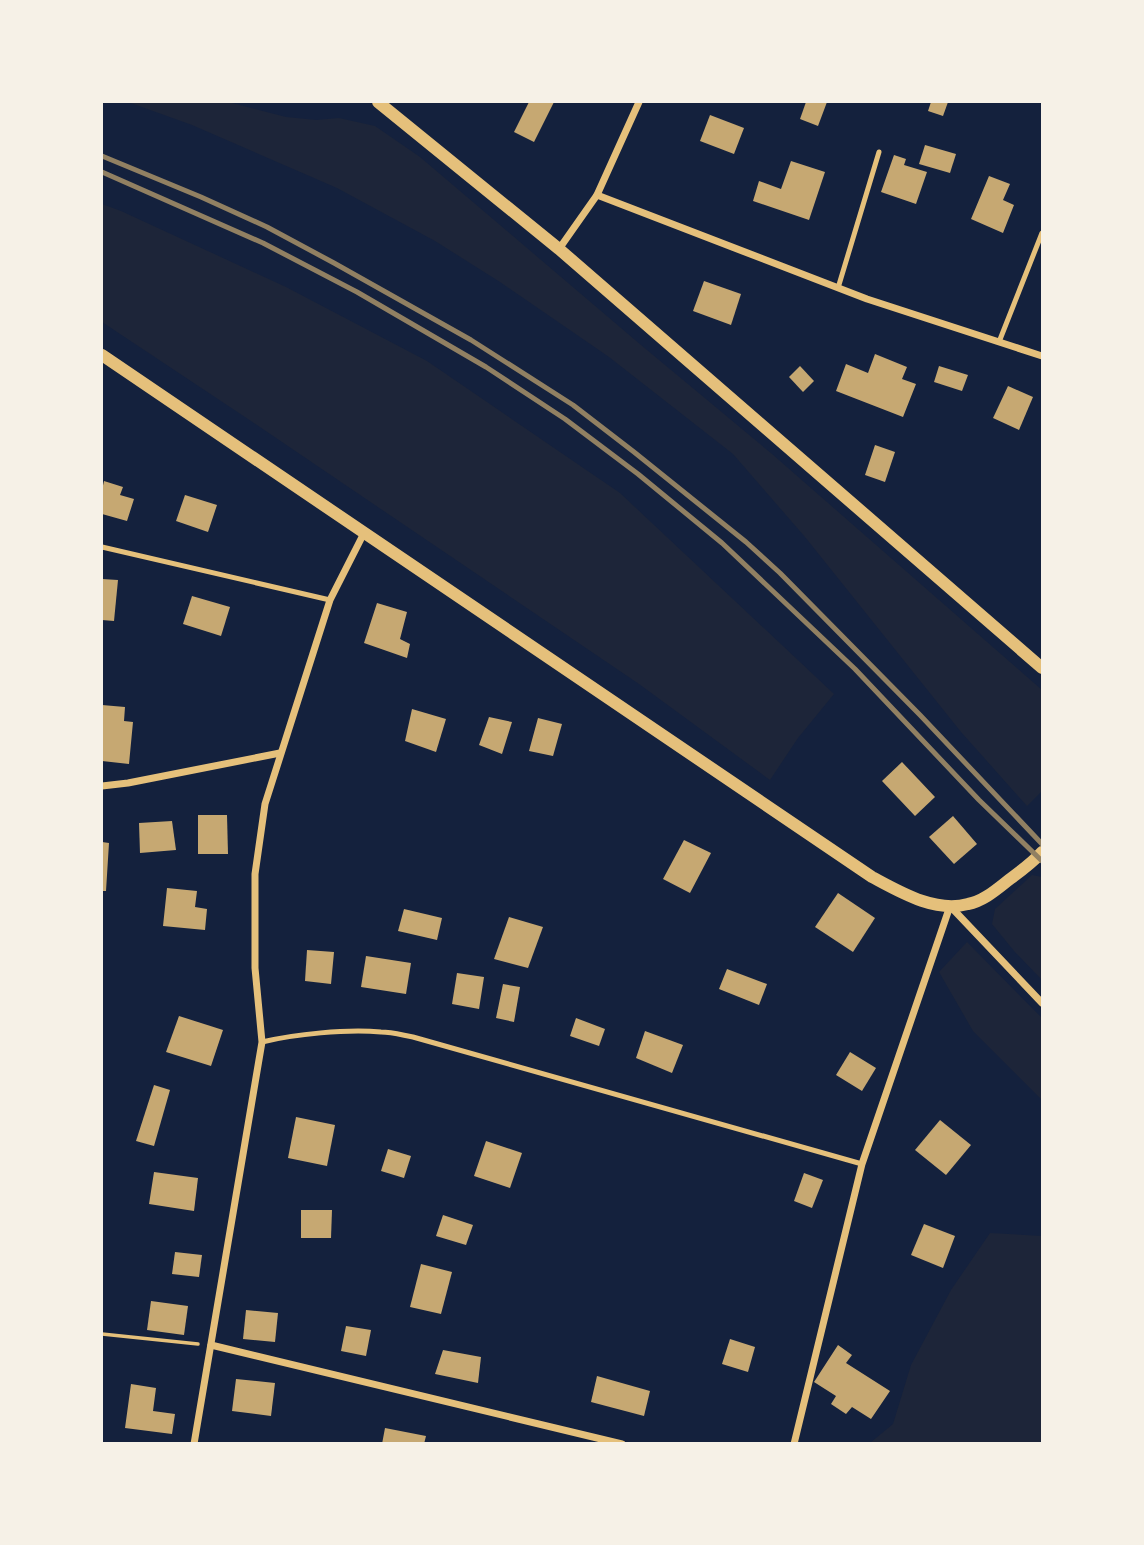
<svg xmlns="http://www.w3.org/2000/svg" width="1144" height="1545" font-family="Barlow,sans-serif">
<style>
.green{fill:#1d2539}
.building{fill:#c6a872}
.lines{fill:none;stroke-linecap:round;stroke-linejoin:round}
.path{stroke:#e5c07b;stroke-width:3.5}
.service{stroke:#e5c07b;stroke-width:5}
.minor{stroke:#e5c07b;stroke-width:7}
.tertiary{stroke:#e5c07b;stroke-width:12}
.rail{stroke:#918062;stroke-width:5}
</style>
<rect width="100%" height="100%" fill="#14213d"/>
<!-- green -->
<g class="green">
<polygon points="128,102 228,102 286,117 316,120 339,118 375,126 420,157 641,345 772,454 1042,690 1042,791 1027,806 961,732 805,537 733,454 609,357 500,282 435,241 337,188 192,125"/>
<polygon points="102,204 121,211 286,287 427,361 620,493 834,694 798,738 770,780 639,684 248,419 102,322"/>
<polygon points="1032,875 1042,877 1042,980 1014,951 992,924 995,909"/>
<polygon points="967,942 1042,1018 1042,1100 973,1031 939,972"/>
<polygon points="990,1233 1042,1236 1042,1443 870,1443 893,1424 911,1365 951,1290"/>
</g>
<!-- building -->
<g class="building">
<polygon points="529,102 554,102 534,142 514,132"/>
<polygon points="806,102 827,102 818,126 800,119"/>
<polygon points="931,102 948,102 943,116 928,111"/>
<polygon points="710,115 744,128 734,154 700,141"/>
<polygon points="925,145 956,154 950,173 919,164"/>
<polygon points="894,155 906,159 904,165 927,172 916,204 881,192"/>
<polygon points="791,161 825,172 809,220 753,201 759,181 781,189"/>
<polygon points="989,176 1010,184 1003,200 1014,205 1003,233 971,219"/>
<polygon points="704,281 741,294 731,325 693,311"/>
<polygon points="875,354 907,367 902,379 916,384 903,417 836,391 846,364 868,373"/>
<polygon points="800,366 814,381 803,392 789,377"/>
<polygon points="939,366 968,375 962,391 934,382"/>
<polygon points="1008,386 1033,397 1019,430 993,418"/>
<polygon points="875,445 895,452 885,482 865,475"/>
<polygon points="104,481 123,487 120,495 134,499 127,521 102,514 102,490"/>
<polygon points="185,495 217,505 208,532 176,521"/>
<polygon points="102,579 118,580 114,621 102,620"/>
<polygon points="192,596 230,607 221,636 183,624"/>
<polygon points="377,603 407,612 400,639 410,644 407,658 364,643"/>
<polygon points="102,705 125,707 124,721 133,722 129,764 102,761"/>
<polygon points="412,709 446,719 436,752 405,741"/>
<polygon points="489,717 512,722 502,754 479,745"/>
<polygon points="538,718 562,724 553,756 529,751"/>
<polygon points="902,762 935,797 915,816 882,781"/>
<polygon points="198,815 227,815 228,854 198,854"/>
<polygon points="953,816 977,844 954,864 929,837"/>
<polygon points="172,821 176,850 140,853 139,823"/>
<polygon points="684,840 711,853 690,893 663,879"/>
<polygon points="102,842 109,843 106,891 102,891"/>
<polygon points="167,888 197,891 195,907 207,909 205,930 163,926"/>
<polygon points="838,893 875,918 853,952 815,927"/>
<polygon points="404,909 442,918 437,940 398,931"/>
<polygon points="509,917 543,927 528,968 494,959"/>
<polygon points="307,950 334,952 331,984 305,981"/>
<polygon points="366,956 411,963 406,994 361,987"/>
<polygon points="727,969 767,984 759,1005 719,989"/>
<polygon points="457,973 484,977 479,1009 452,1004"/>
<polygon points="503,984 520,987 514,1022 496,1018"/>
<polygon points="179,1016 223,1030 211,1066 166,1052"/>
<polygon points="576,1018 605,1029 599,1046 570,1036"/>
<polygon points="645,1031 683,1045 672,1073 636,1058"/>
<polygon points="850,1052 876,1068 862,1091 836,1075"/>
<polygon points="154,1085 170,1090 154,1146 136,1141"/>
<polygon points="296,1117 335,1125 327,1166 288,1158"/>
<polygon points="940,1120 971,1145 946,1175 915,1150"/>
<polygon points="486,1141 522,1153 510,1188 474,1176"/>
<polygon points="388,1149 411,1156 404,1178 381,1171"/>
<polygon points="154,1172 198,1178 194,1211 149,1204"/>
<polygon points="804,1173 823,1180 812,1208 794,1201"/>
<polygon points="301,1210 332,1210 331,1238 301,1238"/>
<polygon points="443,1215 473,1225 466,1245 436,1236"/>
<polygon points="924,1224 955,1236 943,1268 911,1255"/>
<polygon points="175,1252 202,1255 199,1277 172,1274"/>
<polygon points="421,1264 452,1272 441,1314 410,1307"/>
<polygon points="151,1301 188,1306 184,1335 147,1330"/>
<polygon points="246,1310 278,1313 275,1342 243,1339"/>
<polygon points="346,1326 371,1330 366,1356 341,1351"/>
<polygon points="730,1339 755,1347 748,1372 722,1364"/>
<polygon points="838,1345 852,1355 846,1363 890,1391 871,1419 852,1407 846,1414 831,1404 836,1396 814,1382"/>
<polygon points="443,1350 481,1357 478,1383 435,1374"/>
<polygon points="597,1376 650,1391 644,1416 591,1402"/>
<polygon points="236,1379 275,1383 271,1416 232,1411"/>
<polygon points="131,1384 156,1388 153,1411 175,1414 172,1434 125,1428"/>
<polygon points="385,1428 426,1436 424,1444 382,1444"/>
</g>
<g class="lines">
<!-- path -->
<polyline class="path" points="102,1334 198,1344"/>
<!-- service -->
<g class="service">
<polyline points="838,288 879,152"/>
<polyline points="999,342 1042,233"/>
<polyline points="102,547 330,600"/>
<path d="M262,1042C295,1034 346,1029 381,1032C392,1032 402,1035 413,1037L862,1164"/>
</g>
<!-- minor -->
<g class="minor">
<polyline points="597,195 639,102"/>
<polyline points="559,249 597,195 867,299 1042,356"/>
<polyline points="102,786 128,783 280,753"/>
<polyline points="211,1345 622,1444"/>
<polyline points="194,1444 262,1042 255,968 255,874 265,804 330,600 364,533"/>
<polyline points="794,1444 862,1164 950,906 1042,1003"/>
</g>
<!-- tertiary -->
<g class="tertiary">
<polyline points="378,102 559,249 1042,668"/>
<path d="M102,355L872,877C900,892 935,913 968,904C984,901 997,889 1010,879C1021,871 1033,862 1042,852"/>
</g>
<!-- rail -->
<g class="rail">
<polyline points="102,156 201,197 267,227 334,263 471,340 573,405 634,452 746,542 780,573 920,715 1042,844"/>
<polyline points="102,172 263,243 357,292 486,367 565,419 638,474 722,543 855,669 979,800 1042,861"/>
</g>
</g>
<!-- border -->
<rect width="1144" height="1545" fill="none" stroke="#f6f1e7" stroke-width="206"/>
</svg>
